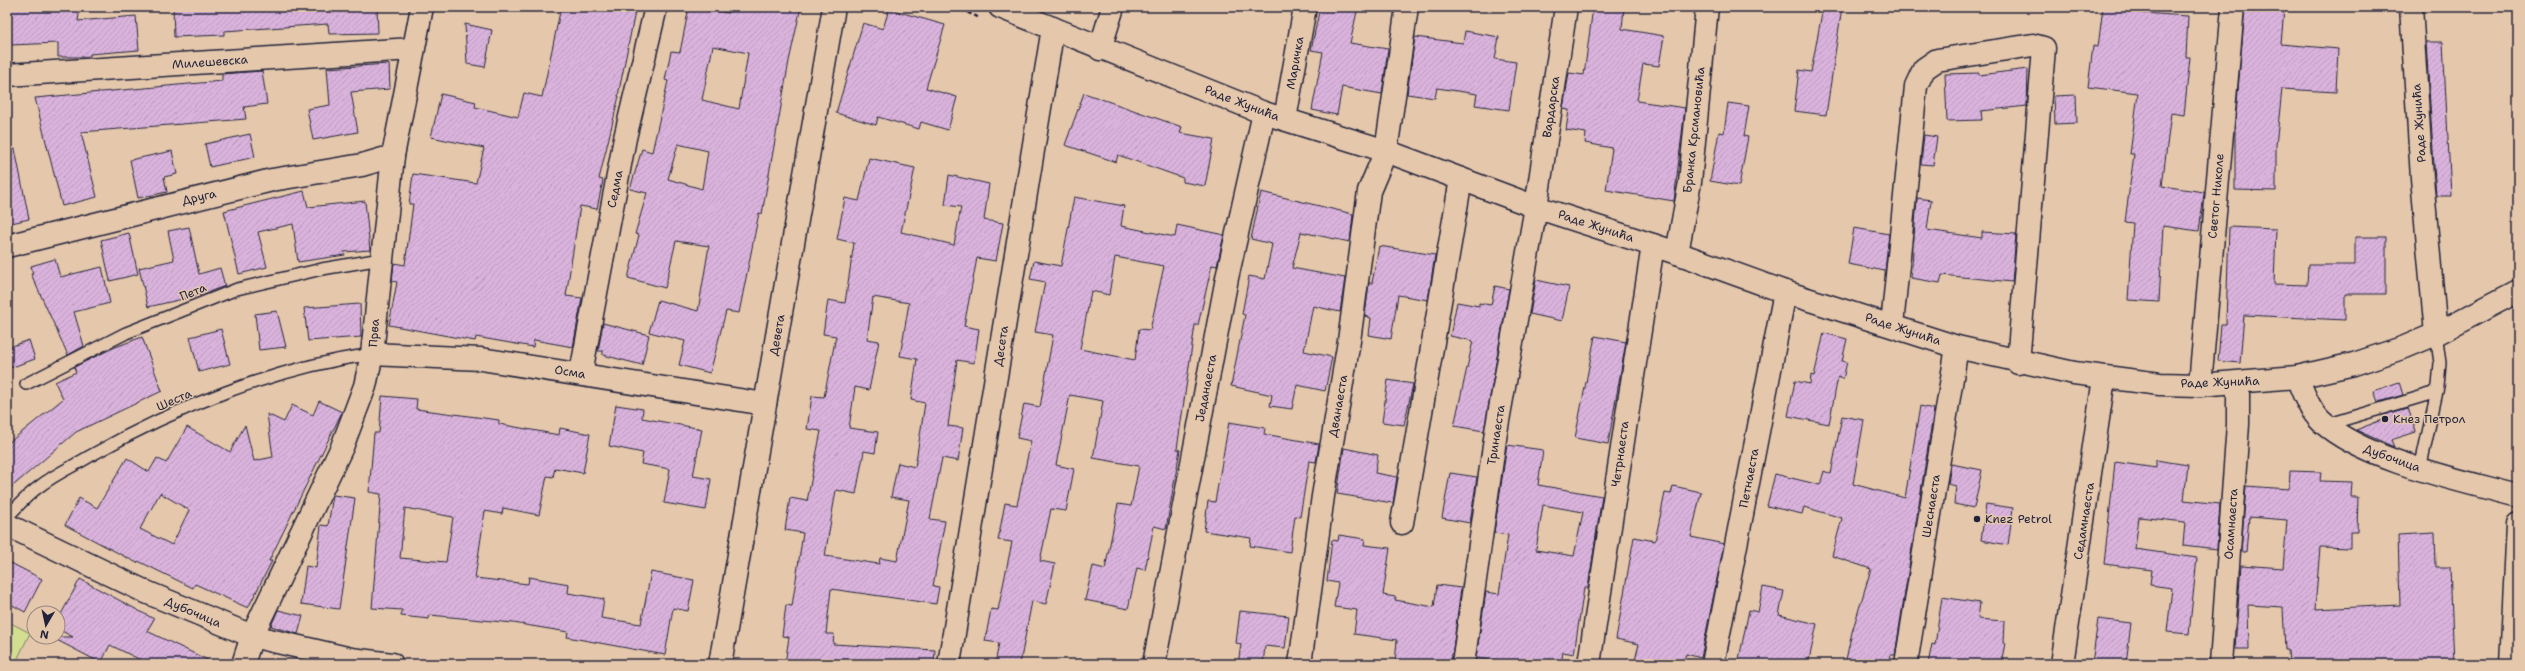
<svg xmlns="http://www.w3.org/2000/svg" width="2525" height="671" font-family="'Shantell Sans',sans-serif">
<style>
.grass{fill:#d3de91;stroke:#7a8066}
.building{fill:url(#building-hatch);stroke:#22223b;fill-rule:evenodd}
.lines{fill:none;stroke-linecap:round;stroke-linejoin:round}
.lane-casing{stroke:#22223b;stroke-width:14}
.street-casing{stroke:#22223b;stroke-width:25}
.secondary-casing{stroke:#22223b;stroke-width:25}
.path{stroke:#22223b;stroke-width:2.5;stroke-dasharray:4 3;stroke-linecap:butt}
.lane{stroke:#e5c8ac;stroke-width:11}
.street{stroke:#e5c8ac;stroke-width:22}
.secondary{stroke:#e5c8ac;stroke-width:22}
.poi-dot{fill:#22223b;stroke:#e5c8ac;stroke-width:1.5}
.labels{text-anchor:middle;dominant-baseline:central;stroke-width:3;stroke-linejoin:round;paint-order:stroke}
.street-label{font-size:12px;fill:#22223b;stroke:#e5c8ac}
.poi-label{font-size:12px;fill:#22223b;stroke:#e5c8ac;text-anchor:start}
</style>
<defs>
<pattern id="building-hatch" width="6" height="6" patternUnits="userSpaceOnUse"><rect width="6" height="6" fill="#dab3dc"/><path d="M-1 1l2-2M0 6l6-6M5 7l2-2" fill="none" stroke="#bb9abe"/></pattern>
</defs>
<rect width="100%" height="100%" fill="#e5c8ac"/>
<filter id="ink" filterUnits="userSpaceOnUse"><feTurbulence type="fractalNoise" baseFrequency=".025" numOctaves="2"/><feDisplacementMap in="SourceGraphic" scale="8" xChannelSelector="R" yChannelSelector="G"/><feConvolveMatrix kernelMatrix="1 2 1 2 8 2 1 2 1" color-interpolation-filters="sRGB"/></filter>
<g filter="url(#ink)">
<!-- grass -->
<polygon class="grass" points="7,621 30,633 15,664 7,664"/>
<!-- building -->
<g class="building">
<polygon points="9,7 80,7 78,21 136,16 139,50 90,54 90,57 58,57 58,43 11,45"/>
<polygon points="173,7 377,7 378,33 329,34 328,24 224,31 224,35 174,37"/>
<polygon points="561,7 636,7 618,96 619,96 599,179 603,180 597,209 580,206 566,296 582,298 573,347 534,340 533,347 476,337 475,341 389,325 397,282 392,281 394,263 405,265 413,204 409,204 413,174 476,183 484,148 431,137 441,94 476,102 475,107 518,117 524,93 542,97"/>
<path d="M689,7L728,13L729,7H801L789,61L762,214L759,213L739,313L726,311L710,373L679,365L685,341L649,332L658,300L698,311L709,246L676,241L665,288L628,278L639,235L635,234L647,193L630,189L642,149L652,152L668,81L665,80L671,51L680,52ZM713,46L748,53L739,109L702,100ZM678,144L708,151L702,189L668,179Z"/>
<polygon points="1320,7 1358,7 1350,43 1388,49 1382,94 1342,87 1337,115 1312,110 1323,52 1311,50"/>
<polygon points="1593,7 1624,7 1622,29 1664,36 1659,66 1643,64 1637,101 1685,108 1674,201 1606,190 1612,148 1585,143 1586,133 1566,130 1569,110 1563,109 1569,73 1584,75"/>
<polygon points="1823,7 1842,7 1826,115 1794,111 1799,70 1811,72"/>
<polygon points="2103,7 2143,7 2142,13 2188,16 2186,57 2190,57 2184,115 2171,113 2162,186 2204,192 2204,194 2199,231 2163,226 2159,302 2128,300 2133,223 2125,222 2134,154 2130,154 2138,93 2088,87 2093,46 2098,47"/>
<polygon points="2245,7 2284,9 2281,44 2338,49 2336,92 2282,89 2276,146 2276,191 2235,190 2235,126"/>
<polygon points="889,9 945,25 926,88 957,97 948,130 921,122 919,129 878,117 876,125 836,113 863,23 883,29"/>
<polygon points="465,24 492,30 485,67 467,64"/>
<polygon points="1465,31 1499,37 1495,59 1516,62 1509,110 1475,105 1477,94 1437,88 1435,98 1407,94 1415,37 1463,43"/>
<polygon points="2426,42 2443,42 2451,196 2436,196"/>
<polygon points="389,64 390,89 351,92 358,132 313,140 307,109 330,105 327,68"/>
<polygon points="2028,69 2027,106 1981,111 1982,120 1947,121 1945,74 1979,73 1979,75"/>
<polygon points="262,71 267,104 244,107 246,119 81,132 97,197 62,206 35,98 222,81 222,74"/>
<polygon points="1084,93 1182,127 1180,133 1214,139 1205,186 1183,182 1183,178 1118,155 1116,162 1065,145"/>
<polygon points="2076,95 2077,123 2055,124 2054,96"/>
<polygon points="1728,103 1749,106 1744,136 1748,137 1739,186 1710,181 1719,132 1724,133"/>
<polygon points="250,134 255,157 210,167 205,144"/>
<polygon points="1924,135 1937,137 1933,165 1921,164"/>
<polygon points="15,149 29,219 7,224 7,150"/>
<polygon points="172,151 177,174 164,177 167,192 138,198 130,160"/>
<path d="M869,158L915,168L901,232L954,245L961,207L945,205L949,175L989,184L984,220L1003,223L996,261L977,258L964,326L979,329L974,363L957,360L948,426L963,428L958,461L942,458L930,519L945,521L933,586L939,587L936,604L831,589L826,634H834L833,644L935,650L934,664H785L789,637L782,636L786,605L792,606L803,533L785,530L790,498L807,501L821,431L807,429L812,396L824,397L836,336L823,334L828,300L845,303L854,243L837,239L845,198L859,201ZM873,297L909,303L900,356L917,359L911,400L925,403L915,467L898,463L891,497L909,500L897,561L880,558L879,564L825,556L836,490L856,494L864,451L875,453L878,432L849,428L855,387L869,390L879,341L867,339Z"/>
<polygon points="304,191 308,207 365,201 370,250 344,252 345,255 298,262 293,224 258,232 267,267 239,274 224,211"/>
<polygon points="1261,192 1353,214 1350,242 1301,232 1292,268 1345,278 1340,312 1313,306 1304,351 1332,357 1325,391 1297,385 1292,409 1270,406 1272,395 1231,386 1245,315 1242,314 1249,276 1265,279 1272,244 1251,239"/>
<path d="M1074,197L1124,206L1121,226L1175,237L1177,225L1224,235L1217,266L1212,265L1198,325H1195L1177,449L1180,450L1166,529L1154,526L1145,570L1137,568L1128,609L1085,600L1093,566L1105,569L1118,504L1131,506L1139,466L1093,458L1103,401L1070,395L1056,465L1074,469L1066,511L1051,509L1040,561L1055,564L1046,604L1032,601L1020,664H995L999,643L985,641L991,609L998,610L1012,542L998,540L1005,503L1017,505L1031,441L1017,438L1024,404L1040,407L1053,335L1035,332L1045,282L1030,279L1034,261L1061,266ZM1115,257L1164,266L1150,330L1139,329L1135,360L1080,349L1091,291L1109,295Z"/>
<polygon points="1917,198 1931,200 1927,230 1982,238 1982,232 2016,234 2012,282 1942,275 1940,283 1911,278"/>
<polygon points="189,227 199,274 220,268 225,286 200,295 148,307 139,268 174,260 168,231"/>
<polygon points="2229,227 2276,229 2274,284 2307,285 2308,265 2355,265 2355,237 2386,237 2386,294 2345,294 2345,320 2244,315 2240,363 2218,361 2221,324 2226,324"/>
<polygon points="1854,228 1889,234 1885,271 1848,264"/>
<polygon points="129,233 138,274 110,281 101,240"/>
<polygon points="1379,246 1435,255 1428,300 1398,295 1391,339 1369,335 1371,318 1365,316 1369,283 1372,283"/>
<polygon points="55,259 60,277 102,267 110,303 74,312 84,346 68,355 31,274 33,274 31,266"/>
<polygon points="1536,280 1569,287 1562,321 1530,314"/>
<polygon points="1495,286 1509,289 1484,431 1454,426 1473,341 1450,336 1457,302 1479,306 1479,303 1491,305"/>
<polygon points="360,304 361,337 308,341 304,308"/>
<polygon points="277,311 286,347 259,350 255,314"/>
<polygon points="603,323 649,335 642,365 603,355 603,351 598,351"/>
<polygon points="221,329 230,364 199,372 190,337"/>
<polygon points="1824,333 1847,339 1842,361 1847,362 1843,379 1838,377 1829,424 1788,416 1795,381 1810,384 1811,375 1814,376"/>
<polygon points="1595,336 1626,342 1608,444 1575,438"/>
<polygon points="142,337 162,391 76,432 7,491 7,444 63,399 55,382 76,372 74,367 113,348"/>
<polygon points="29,340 35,359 7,369 7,348"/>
<polygon points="1388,380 1413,384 1404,425 1382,422"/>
<polygon points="2399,382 2403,395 2378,402 2374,391"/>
<path d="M382,396L417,399L416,409L499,420V424L559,435L560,428L590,434L583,473L555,468L553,477L547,476L539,515L503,508L502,514L485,511L475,578L528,584L529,577L569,584L568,593L604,599L601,618L641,624L651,572L694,580L688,611L673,608L665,655L567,637L568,632L513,623L430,615L429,619L401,616L402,610L372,608L381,494L369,492L374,433H379ZM405,508L453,517L446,562L400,558Z"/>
<path d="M319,401L342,412L269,561H272L248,608L195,584L193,588L138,561L137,563L65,525L79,498L97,508L127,458L149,472L157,458L166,463L187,427L230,452L245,425L254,461L273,457L267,414L284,422L292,405L313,415ZM160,493L189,510L172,545L140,529Z"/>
<polygon points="616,405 643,409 642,418 702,429 693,476 711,479 706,510 664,503 670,469 641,464 643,453 609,446"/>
<polygon points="1920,406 1934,409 1895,655 1891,655 1889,664 1845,664 1852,632 1871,569 1832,556 1842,518 1804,507 1802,514 1767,506 1775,474 1820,485 1824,471 1831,474 1842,416 1864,420 1853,484 1905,498"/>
<polygon points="2408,408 2416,432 2391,440 2394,447 2356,430 2384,419 2383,415"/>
<polygon points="1229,422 1265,428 1264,434 1319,444 1316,462 1309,461 1300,517 1295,516 1290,552 1250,546 1251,538 1204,531 1208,501 1215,502"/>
<path d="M1507,445L1543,450L1538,485L1602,496L1588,588H1584L1574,654L1563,652L1561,664H1513L1476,658L1486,592L1499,594L1508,535L1494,533ZM1543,505L1583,512L1574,556L1536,550Z"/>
<polygon points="1344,448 1378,455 1375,473 1397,477 1393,503 1337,494"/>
<polygon points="2156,460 2188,465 2184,500 2220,504 2217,549 2183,545 2185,522 2139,517 2135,549 2197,558 2189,634 2167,632 2172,588 2150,585 2152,570 2104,564 2115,462 2156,468"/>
<polygon points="1951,464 1982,470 1974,508 1954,504 1956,486 1948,484"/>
<polygon points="2290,471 2321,472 2320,481 2352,482 2351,497 2358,497 2357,532 2350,532 2350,548 2320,547 2315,609 2400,605 2398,535 2435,533 2436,567 2450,567 2454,664 2402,664 2402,661 2289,664 2288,650 2285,650 2283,607 2248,605 2249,649 2235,649 2241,565 2283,568 2287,520 2249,517 2246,552 2241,552 2246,486 2289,489"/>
<polygon points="1450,473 1477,477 1470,523 1442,518"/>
<polygon points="1673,486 1701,492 1691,537 1724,544 1701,658 1686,654 1683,664 1634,664 1639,644 1616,639 1634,537 1655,541 1665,493 1671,494"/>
<polygon points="333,495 355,498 339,609 301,604 306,566 316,568 321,525 328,526"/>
<polygon points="1986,504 2013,508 2008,545 1981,540"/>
<polygon points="1339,535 1365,539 1364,545 1390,548 1383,595 1396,597 1395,600 1434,607 1437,585 1461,588 1451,664 1395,664 1397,640 1354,634 1357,610 1334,607 1338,583 1327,581 1332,540 1338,541"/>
<polygon points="7,561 42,579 25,612 7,602"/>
<polygon points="80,579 154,619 147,631 216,664 149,664 110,645 101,663 51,637 73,637 58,629 58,620"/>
<polygon points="1763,587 1784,591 1779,615 1817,624 1808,664 1738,664 1749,610 1758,612"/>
<polygon points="1942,597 1980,603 1978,619 2004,621 2003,643 2005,643 2001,664 1928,664 1932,644 1935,645"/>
<polygon points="278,610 303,616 298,634 271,626"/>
<polygon points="1240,611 1289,616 1285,648 1265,646 1263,664 1238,664 1241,644 1236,643"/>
<polygon points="2098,619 2131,623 2126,664 2092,664"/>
</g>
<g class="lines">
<!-- lane casing -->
<g class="lane-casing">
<g id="lane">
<polyline points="26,384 126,333 237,289 322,269 381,259"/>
<polyline points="2326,425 2437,392"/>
<polyline points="2420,469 2438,387 2440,363 2436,334"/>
<path d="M7,517C18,506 28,494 40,486C55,474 74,466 90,456C176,407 274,368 372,354"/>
</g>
</g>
<!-- street casing -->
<g class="street-casing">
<g id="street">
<polyline points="2411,7 2422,178 2436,334"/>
<polyline points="1100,49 1113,7"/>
<polyline points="7,75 412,49"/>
<polyline points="1285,119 1305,7"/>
<polyline points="7,246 272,180 362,165 393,156"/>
<polyline points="1677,253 1690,182 1707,7"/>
<polyline points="1892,325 1916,86 1924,69 1937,60 2033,45 2044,48 2018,363"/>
<polyline points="372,354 481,359 765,404"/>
<polyline points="581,373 625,138 656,7"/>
<path d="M2297,377C2303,392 2309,410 2322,422C2366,461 2460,480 2518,496"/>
<polyline points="2200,385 2233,7"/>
<polyline points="1402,523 1461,179"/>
<polyline points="243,664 252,636 342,447 365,386 372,354 393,156 422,7"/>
<polyline points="949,664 1053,28"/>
<polyline points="1154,664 1227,278 1264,113"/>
<polyline points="1300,664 1323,496 1349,341 1369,191 1386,151 1407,7"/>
<polyline points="1463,664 1496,432 1536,207 1566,7"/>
<polyline points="1589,664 1653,245"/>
<polyline points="1713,664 1785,292"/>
<polyline points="1906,664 1957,347"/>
<polyline points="2062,664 2104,378"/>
<polyline points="2221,664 2238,424 2238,383"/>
<polyline points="2511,664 2518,524"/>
</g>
</g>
<!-- secondary casing -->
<g class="secondary-casing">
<g id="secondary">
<polyline points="1000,7 1264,113 1386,151 1536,207 1677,253 1785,292 1957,347 2074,373 2160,384 2200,385 2297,377 2354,364 2405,347 2436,334 2518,291"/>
<polyline points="7,525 146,592 252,636 351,659 392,664"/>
<polyline points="720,664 834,7"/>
</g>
</g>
<!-- path -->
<polyline class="path" points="955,7 980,18"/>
<!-- lane -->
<use href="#lane" class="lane"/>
<!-- street -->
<use href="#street" class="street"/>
<!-- secondary -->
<use href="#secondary" class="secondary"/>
</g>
</g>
<!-- markers -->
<g class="poi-dot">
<circle cx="2385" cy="419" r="4"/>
<circle cx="1977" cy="519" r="4"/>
</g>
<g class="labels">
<!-- street labels -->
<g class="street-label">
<text transform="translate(210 62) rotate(-4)">Милешевска</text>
<text transform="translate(1295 63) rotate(-80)">Маричка</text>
<text transform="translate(1242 103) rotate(21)">Раде Жунића</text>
<text transform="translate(1551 107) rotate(-82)">Вардарска</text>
<text transform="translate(2419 123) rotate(-94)">Раде Жунића</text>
<text transform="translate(1694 130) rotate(-84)">Бранка Крсмановића</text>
<text transform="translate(615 189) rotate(-79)">Седма</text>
<text transform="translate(2216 196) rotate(-85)">Светог Николе</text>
<text transform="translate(199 197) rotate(-13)">Друга</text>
<text transform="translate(1596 226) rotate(18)">Раде Жунића</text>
<text transform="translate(193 292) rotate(-22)">Пета</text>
<text transform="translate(1903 329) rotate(18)">Раде Жунића</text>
<text transform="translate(374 333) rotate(-86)">Прва</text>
<text transform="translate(777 335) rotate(-80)">Девета</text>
<text transform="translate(1001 346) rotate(-81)">Десета</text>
<text transform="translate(570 372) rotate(9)">Осма</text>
<text transform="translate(2220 382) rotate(-2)">Раде Жунића</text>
<text transform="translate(1206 388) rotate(-79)">Једанаеста</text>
<text transform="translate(174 400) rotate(-24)">Шеста</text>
<text transform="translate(1338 406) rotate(-80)">Дванаеста</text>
<text transform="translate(1496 435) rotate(-81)">Тринаеста</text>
<text transform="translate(1620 454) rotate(-82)">Четрнаеста</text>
<text transform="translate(2392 458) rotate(20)">Дубочица</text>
<text transform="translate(1749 478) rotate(-79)">Петнаеста</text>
<text transform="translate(1931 506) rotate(-81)">Шеснаеста</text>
<text transform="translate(2084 521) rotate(-81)">Седамнаеста</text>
<text transform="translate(2231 524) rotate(-86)">Осамнаеста</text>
<text transform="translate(193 612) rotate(23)">Дубочица</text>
</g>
<!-- poi labels -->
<g class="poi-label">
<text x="2393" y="419">Кнез Петрол</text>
<text x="1985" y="519">Knez Petrol</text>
</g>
</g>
<!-- margin -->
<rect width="2525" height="671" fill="none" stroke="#e5c8ac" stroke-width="24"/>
<rect x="12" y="12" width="2501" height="647" fill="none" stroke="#22223b" stroke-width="1.5" filter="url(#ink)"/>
<!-- north arrow -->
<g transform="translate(46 625) rotate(189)"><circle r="19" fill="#e5c8ac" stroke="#97867f"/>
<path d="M0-3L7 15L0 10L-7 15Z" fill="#22223b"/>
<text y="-6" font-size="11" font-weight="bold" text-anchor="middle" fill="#22223b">N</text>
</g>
</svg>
